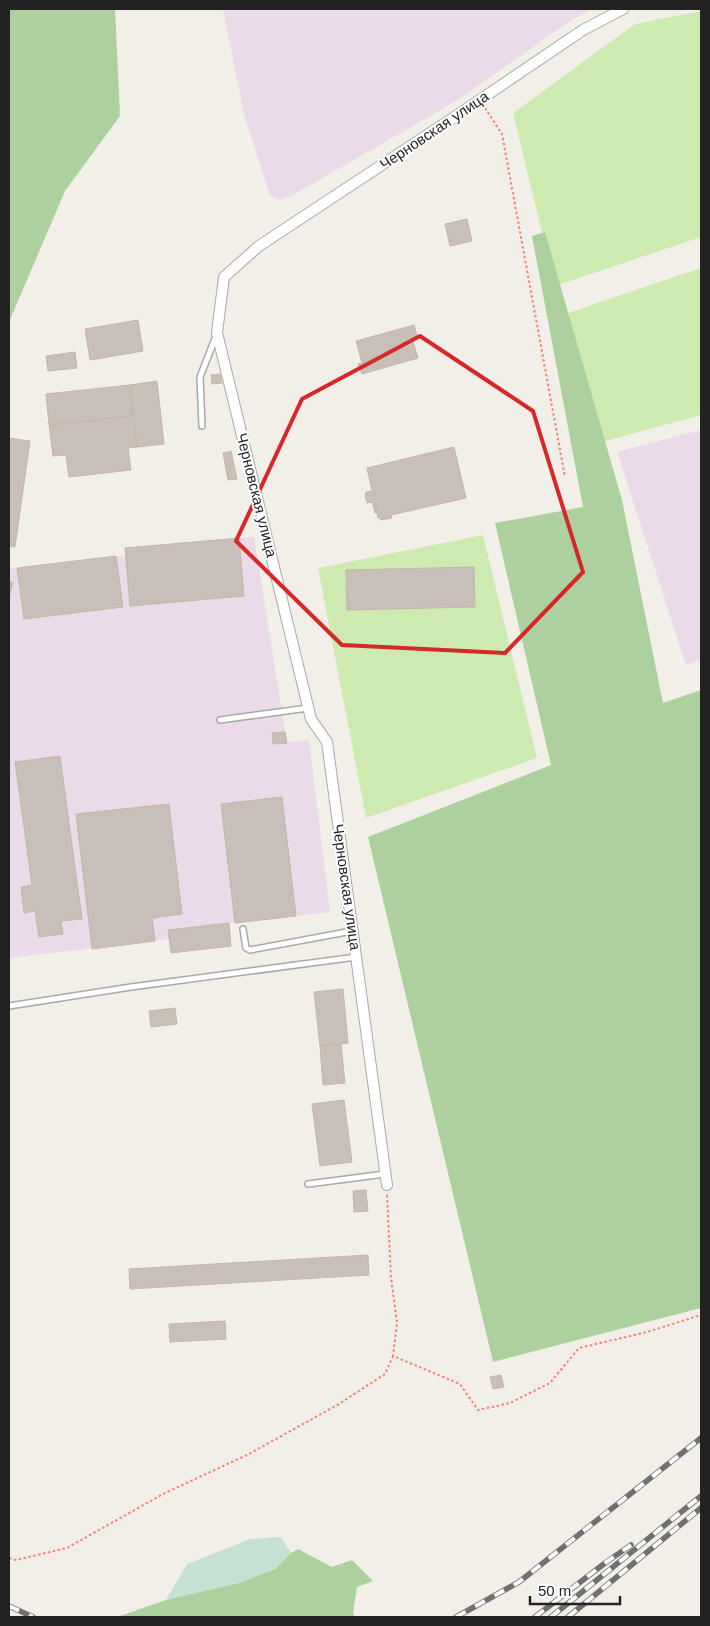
<svg xmlns="http://www.w3.org/2000/svg" width="710" height="1626" font-family="Helvetica,sans-serif">
<style>
.industrial{fill:#ebdbe8}
.grass{fill:#cdebb0}
.forest{fill:#add19e}
.wetland{fill:#c6e0d4}
.building{fill:#c7bfb8;stroke:#c4b6ab}
.lines{fill:none;stroke-linecap:round;stroke-linejoin:round}
.service-casing{stroke:#a9a9a9;stroke-width:8}
.minor-casing{stroke:#a9a9a9;stroke-width:12}
.path{stroke:#fa8072;stroke-width:2;stroke-dasharray:2.5 2.5;stroke-linecap:butt}
.service{stroke:#fff;stroke-width:5}
.minor{stroke:#fff;stroke-width:10}
.rail-casing{stroke:#707070;stroke-width:5.5}
.rail{stroke:#fff;stroke-width:4;stroke-dasharray:11;stroke-linecap:butt}
.marked{fill:none;stroke:#d62828;stroke-width:4;stroke-linejoin:round}
.labels{text-anchor:middle;dominant-baseline:central;stroke-width:4;stroke-linejoin:round;paint-order:stroke}
.street-label{font-size:15px;fill:#222;stroke:#fff}
</style>
<rect width="100%" height="100%" fill="#f2efe9"/>
<!-- industrial -->
<g class="industrial">
<polygon points="223,9 592,9 570,21 458,100 293,195 280,200 270,196 244,114"/>
<polygon points="701,430 701,660 686,665 617,452"/>
<polygon points="254,537 287,742 309,740 330,912 229,923 231,946 171,953 169,939 9,958 9,569 116,556 125,557 125,548"/>
</g>
<!-- grass -->
<g class="grass">
<polygon points="701,11 701,237 555,286 513,113 635,24"/>
<polygon points="701,268 701,415 602,442 565,314"/>
<polygon points="483,535 537,758 366,818 318,568"/>
</g>
<!-- forest -->
<g class="forest">
<polygon points="9,9 115,9 120,116 65,191 9,322"/>
<polygon points="545,232 622,500 663,703 701,690 701,1308 493,1362 368,837 551,765 495,523 583,507 532,236"/>
<polygon points="298,1549 332,1567 352,1560 373,1581 357,1587 353,1613 355,1617 117,1617 166,1600 275,1569 291,1553"/>
</g>
<!-- wetland -->
<polygon class="wetland" points="281,1537 291,1553 275,1569 240,1583 166,1600 187,1564 250,1539"/>
<!-- building -->
<g class="building">
<polygon points="467,219 472,241 450,246 445,224"/>
<polygon points="138,320 143,351 90,360 85,329"/>
<polygon points="414,325 417,336 412,338 418,358 362,374 358,364 362,363 356,341"/>
<polygon points="75,352 77,368 48,371 46,356"/>
<polygon points="220,374 222,383 212,384 211,375"/>
<polygon points="157,381 164,444 137,447 130,385"/>
<polygon points="130,385 133,416 49,425 46,394"/>
<polygon points="133,416 137,447 128,448 131,470 69,477 66,455 53,456 49,425"/>
<polygon points="9,438 30,441 15,547 9,546"/>
<polygon points="454,447 466,498 391,515 392,518 381,520 380,518 378,518 375,502 377,512 375,513 372,502 367,503 365,496 366,492 372,491 367,468"/>
<polygon points="231,451 237,479 228,480 223,453"/>
<polygon points="239,538 244,596 130,606 125,548"/>
<polygon points="116,556 123,607 24,619 17,568"/>
<polygon points="474,567 475,607 347,610 346,570"/>
<polygon points="9,581 13,583 9,597"/>
<polygon points="285,732 287,743 273,744 272,733"/>
<polygon points="60,756 82,919 61,921 63,934 39,937 35,911 24,913 21,887 32,885 15,762"/>
<polygon points="282,797 296,916 235,923 221,804"/>
<polygon points="169,804 182,914 152,918 155,941 92,949 76,814"/>
<polygon points="229,923 231,946 171,953 168,930"/>
<polygon points="343,989 348,1043 320,1046 314,992"/>
<polygon points="175,1008 177,1024 151,1027 149,1011"/>
<polygon points="341,1044 345,1083 323,1085 320,1046"/>
<polygon points="344,1100 352,1162 320,1166 312,1104"/>
<polygon points="366,1190 368,1211 354,1212 353,1191"/>
<polygon points="368,1255 369,1275 130,1289 129,1269"/>
<polygon points="225,1321 226,1339 170,1342 169,1324"/>
<polygon points="501,1375 504,1387 493,1389 490,1377"/>
</g>
<g class="lines">
<!-- service casing -->
<g class="service-casing">
<g id="service">
<polyline points="202,426 200,377 216,336"/>
<polyline points="220,720 308,708"/>
<polyline points="243,929 246,948 250,950 352,931"/>
<polyline points="9,1006 131,987 356,957"/>
<polyline points="308,1184 385,1174"/>
</g>
</g>
<!-- minor casing -->
<g class="minor-casing">
<polyline id="minor" points="387,1185 327,742 311,719 217,333 224,277 259,246 462,112 583,30 623,9"/>
</g>
<!-- path -->
<g class="path">
<polyline points="485,108 502,134 565,477"/>
<polyline points="387,1195 391,1278 397,1322 393,1356 460,1384 478,1410 510,1403 550,1383 579,1348 647,1332 701,1315"/>
<polyline points="9,1558 16,1560 67,1548 163,1494 249,1454 339,1404 385,1374 393,1356"/>
</g>
<!-- service -->
<use href="#service" class="service"/>
<!-- minor -->
<use href="#minor" class="minor"/>
<!-- rail casing -->
<g class="rail-casing">
<g id="rail">
<polyline points="9,1606 33,1617"/>
<polyline points="456,1617 519,1582 701,1438"/>
<polyline points="535,1617 605,1563 631,1545"/>
<polyline points="551,1617 701,1496"/>
<polyline points="568,1617 701,1508"/>
</g>
</g>
<!-- rail -->
<use href="#rail" class="rail"/>
</g>
<!-- marked area -->
<path class="marked" d="M420,336L533,411L583,572L505,653L342,645L236,541L302,399Z"/>
<g class="labels">
<!-- street labels -->
<g class="street-label">
<text transform="translate(434 130) rotate(-34)">Черновская улица</text>
<text transform="translate(257 495) rotate(76)">Черновская улица</text>
<text transform="translate(347 887) rotate(82)">Черновская улица</text>
</g>
</g>
<!-- border -->
<rect width="710" height="1626" fill="none" stroke="#222222" stroke-width="20"/>
<!-- scale -->
<path d="M530 1596v8h90v-8" fill="none" stroke="#222222" stroke-width="2.5"/>
<text x="538" y="1596" font-size="15" fill="#222222" stroke="#ffffff" stroke-width="4" paint-order="stroke">50 m</text>
</svg>
